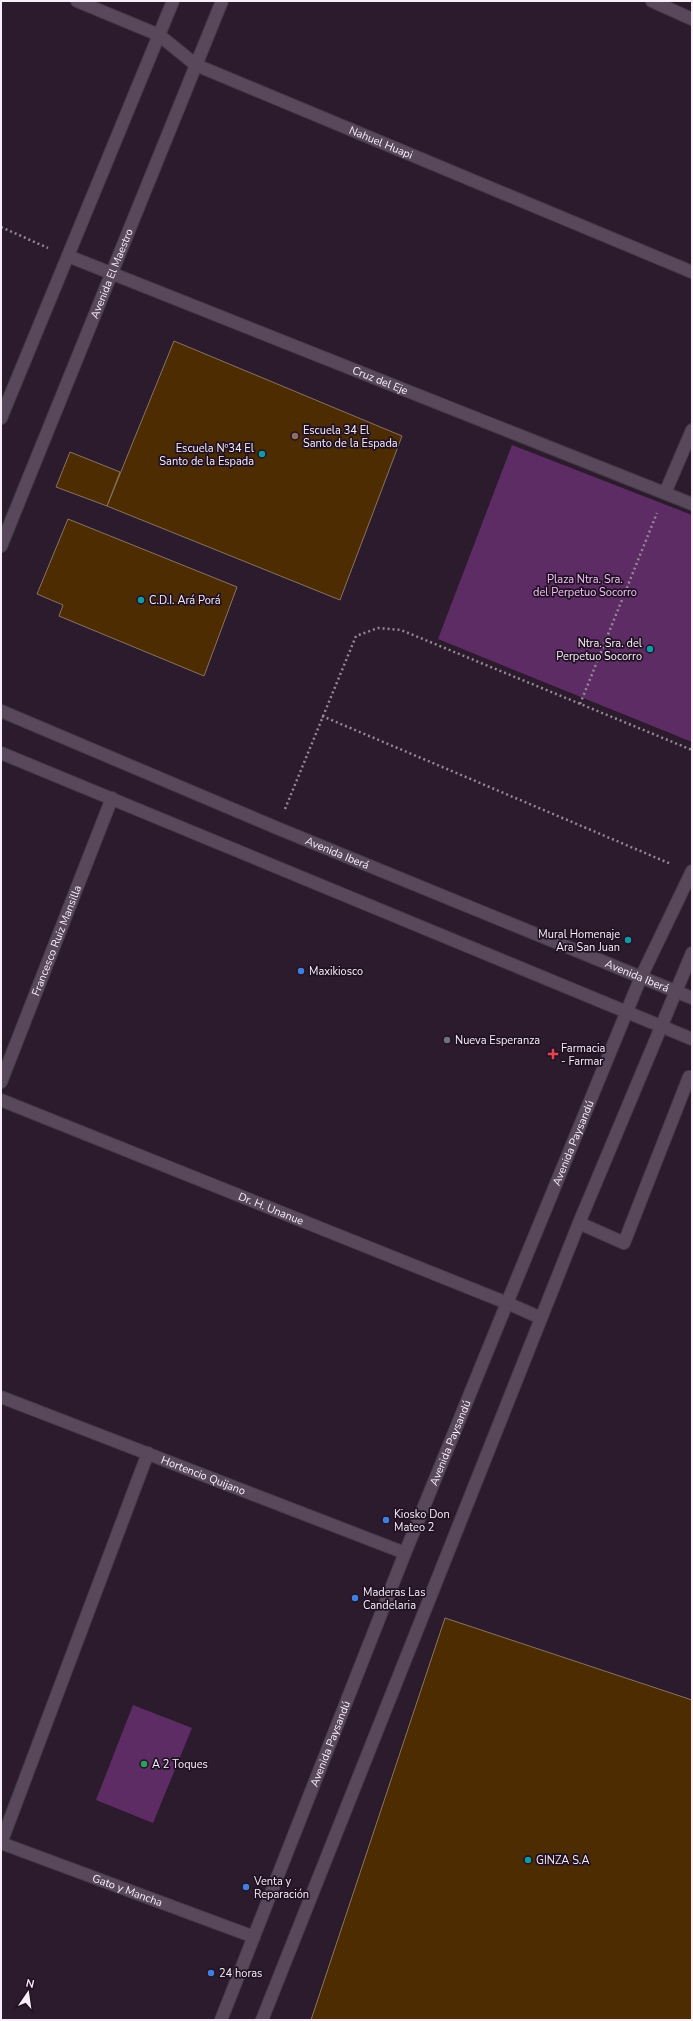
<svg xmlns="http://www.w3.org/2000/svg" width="693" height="2021" font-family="'Nunito Sans',sans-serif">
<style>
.green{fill:#5d2c64}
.building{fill:#4c2c00;stroke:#887460}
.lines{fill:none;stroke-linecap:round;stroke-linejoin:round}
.service-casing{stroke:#453947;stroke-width:14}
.minor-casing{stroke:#453947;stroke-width:14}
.tertiary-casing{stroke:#453947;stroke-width:14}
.secondary-casing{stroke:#453947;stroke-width:14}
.path{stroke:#948896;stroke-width:2.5;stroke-dasharray:2 3;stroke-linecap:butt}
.service{stroke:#59485b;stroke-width:12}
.minor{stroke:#59485b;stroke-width:12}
.tertiary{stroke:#59485b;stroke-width:12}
.secondary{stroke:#59485b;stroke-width:12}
.education-dot{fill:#8d6e63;stroke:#211223;stroke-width:1.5}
.culture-dot{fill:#0f9aa8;stroke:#211223;stroke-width:1.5}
.shop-dot{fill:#3f7fe0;stroke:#211223;stroke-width:1.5}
.worship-dot{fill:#6b7280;stroke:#211223;stroke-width:1.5}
.health-dot{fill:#e0444e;stroke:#211223;stroke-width:1.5}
.leisure-dot{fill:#2e9e5b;stroke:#211223;stroke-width:1.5}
.labels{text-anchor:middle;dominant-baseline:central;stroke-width:3.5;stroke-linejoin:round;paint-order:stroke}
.street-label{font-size:11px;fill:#f8eef9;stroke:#211223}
.poi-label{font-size:11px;fill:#f8eef9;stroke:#211223;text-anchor:start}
.park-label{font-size:11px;fill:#f2c0f7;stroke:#211223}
</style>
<rect width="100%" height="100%" fill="#2b1b2d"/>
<!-- green -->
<g class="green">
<polygon points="512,445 692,515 692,742 438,639"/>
<polygon points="133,1705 192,1728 153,1823 96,1800"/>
</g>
<!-- building -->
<g class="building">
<polygon points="174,341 402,436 340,600 107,506"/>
<polygon points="70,452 120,472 107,506 56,487"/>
<polygon points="68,519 237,587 204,676 59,616 63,605 37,594"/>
<polygon points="445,1618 692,1700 692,2020 311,2020"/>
</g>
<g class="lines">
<!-- service casing -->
<g class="service-casing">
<polyline id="service" points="579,1223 624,1243 689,1077 692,1077"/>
</g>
<!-- minor casing -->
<g class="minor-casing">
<g id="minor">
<path id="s1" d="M77,1L159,35L196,65L692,272"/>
<path id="s2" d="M68,256L692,504"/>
<polyline points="665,493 692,430"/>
<path id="s3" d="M1,1082L112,798"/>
<path id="s4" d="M1,1100L507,1303L541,1318"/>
<path id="s5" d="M1,1397L405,1553"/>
<polyline points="1,1843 148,1453"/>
<path id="s6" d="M1,1843L254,1937"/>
</g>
</g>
<!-- tertiary casing -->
<g class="tertiary-casing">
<polyline id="tertiary" points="652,1 692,19"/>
</g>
<!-- secondary casing -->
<g class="secondary-casing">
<g id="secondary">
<polyline points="1,418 173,1"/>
<path id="s7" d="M1,546L222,1"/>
<path id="s8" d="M1,711L277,828L692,998"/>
<polyline points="1,753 692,1039"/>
<path id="s9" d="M221,2020L405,1553L507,1303L641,977L692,871"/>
<polyline points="262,2020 579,1223 692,953"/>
</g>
</g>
<!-- path -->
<g class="path">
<polyline points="1,227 48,248"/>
<polyline points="580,704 657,513"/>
<polyline points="322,716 671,864"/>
<polyline points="285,809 356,636 378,628 401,630 692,750"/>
</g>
<!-- service -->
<use href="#service" class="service"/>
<!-- minor -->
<use href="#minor" class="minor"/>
<!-- tertiary -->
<use href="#tertiary" class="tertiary"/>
<!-- secondary -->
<use href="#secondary" class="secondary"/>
</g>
<!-- markers -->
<circle class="education-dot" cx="295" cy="436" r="4"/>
<g class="culture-dot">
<circle cx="262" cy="454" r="4"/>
<circle cx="141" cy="600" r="4"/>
<circle cx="650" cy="649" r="4"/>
<circle cx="628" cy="940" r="4"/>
<circle cx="528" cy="1860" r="4"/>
</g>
<g class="shop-dot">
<circle cx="301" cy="971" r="4"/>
<circle cx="386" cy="1520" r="4"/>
<circle cx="355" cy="1598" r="4"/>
<circle cx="246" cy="1887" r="4"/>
<circle cx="211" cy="1973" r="4"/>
</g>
<circle class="worship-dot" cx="447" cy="1040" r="4"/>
<path class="health-dot" d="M551 1048h4v4h4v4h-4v4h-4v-4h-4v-4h4z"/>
<circle class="leisure-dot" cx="144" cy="1764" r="4"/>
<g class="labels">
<!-- street labels -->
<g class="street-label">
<text stroke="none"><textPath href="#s1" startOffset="337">Nahuel Huapi</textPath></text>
<text stroke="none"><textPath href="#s7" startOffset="294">Avenida El Maestro</textPath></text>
<text stroke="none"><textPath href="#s2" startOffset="336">Cruz del Eje</textPath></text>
<text stroke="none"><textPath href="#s8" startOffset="365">Avenida Iberá</textPath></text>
<text stroke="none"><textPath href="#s3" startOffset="152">Francesco Ruiz Mansilla</textPath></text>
<text stroke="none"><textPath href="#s8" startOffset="689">Avenida Iberá</textPath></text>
<text stroke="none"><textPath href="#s9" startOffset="945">Avenida Paysandú</textPath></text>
<text stroke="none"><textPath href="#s4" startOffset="291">Dr. H. Unanue</textPath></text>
<text stroke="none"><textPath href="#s9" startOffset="621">Avenida Paysandú</textPath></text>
<text stroke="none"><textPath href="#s5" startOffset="217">Hortencio Quijano</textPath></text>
<text stroke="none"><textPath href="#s9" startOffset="297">Avenida Paysandú</textPath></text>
<text stroke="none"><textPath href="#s6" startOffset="135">Gato y Mancha</textPath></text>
</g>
<!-- poi labels -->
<g class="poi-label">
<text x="303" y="430">Escuela 34 El<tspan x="303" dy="13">Santo de la Espada</tspan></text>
<text x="254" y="448" text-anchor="end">Escuela Nº34 El<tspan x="254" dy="13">Santo de la Espada</tspan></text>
<text x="149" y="600">C.D.I. Ará Porá</text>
<text x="642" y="643" text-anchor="end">Ntra. Sra. del<tspan x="642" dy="13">Perpetuo Socorro</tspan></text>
<text x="620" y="934" text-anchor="end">Mural Homenaje<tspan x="620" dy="13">Ara San Juan</tspan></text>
<text x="309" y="971">Maxikiosco</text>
<text x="455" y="1040">Nueva Esperanza</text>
<text x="561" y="1048">Farmacia<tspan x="561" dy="13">- Farmar</tspan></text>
<text x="394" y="1514">Kiosko Don<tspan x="394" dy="13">Mateo 2</tspan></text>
<text x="363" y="1592">Maderas Las<tspan x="363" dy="13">Candelaria</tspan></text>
<text x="152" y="1764">A 2 Toques</text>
<text x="536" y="1860">GINZA S.A</text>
<text x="254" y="1881">Venta y<tspan x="254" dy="13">Reparación</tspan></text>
<text x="219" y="1973">24 horas</text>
</g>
<!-- park labels -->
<g class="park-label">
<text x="585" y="579">Plaza Ntra. Sra.<tspan x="585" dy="13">del Perpetuo Socorro</tspan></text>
</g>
</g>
<!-- border -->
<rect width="693" height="2021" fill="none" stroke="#f8eef9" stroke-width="4"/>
<!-- north arrow -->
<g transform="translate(28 1993) rotate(13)" stroke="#211223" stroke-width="3" paint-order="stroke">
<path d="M0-3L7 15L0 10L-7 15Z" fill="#f8eef9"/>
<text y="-6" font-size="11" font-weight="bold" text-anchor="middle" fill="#f8eef9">N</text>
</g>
</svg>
